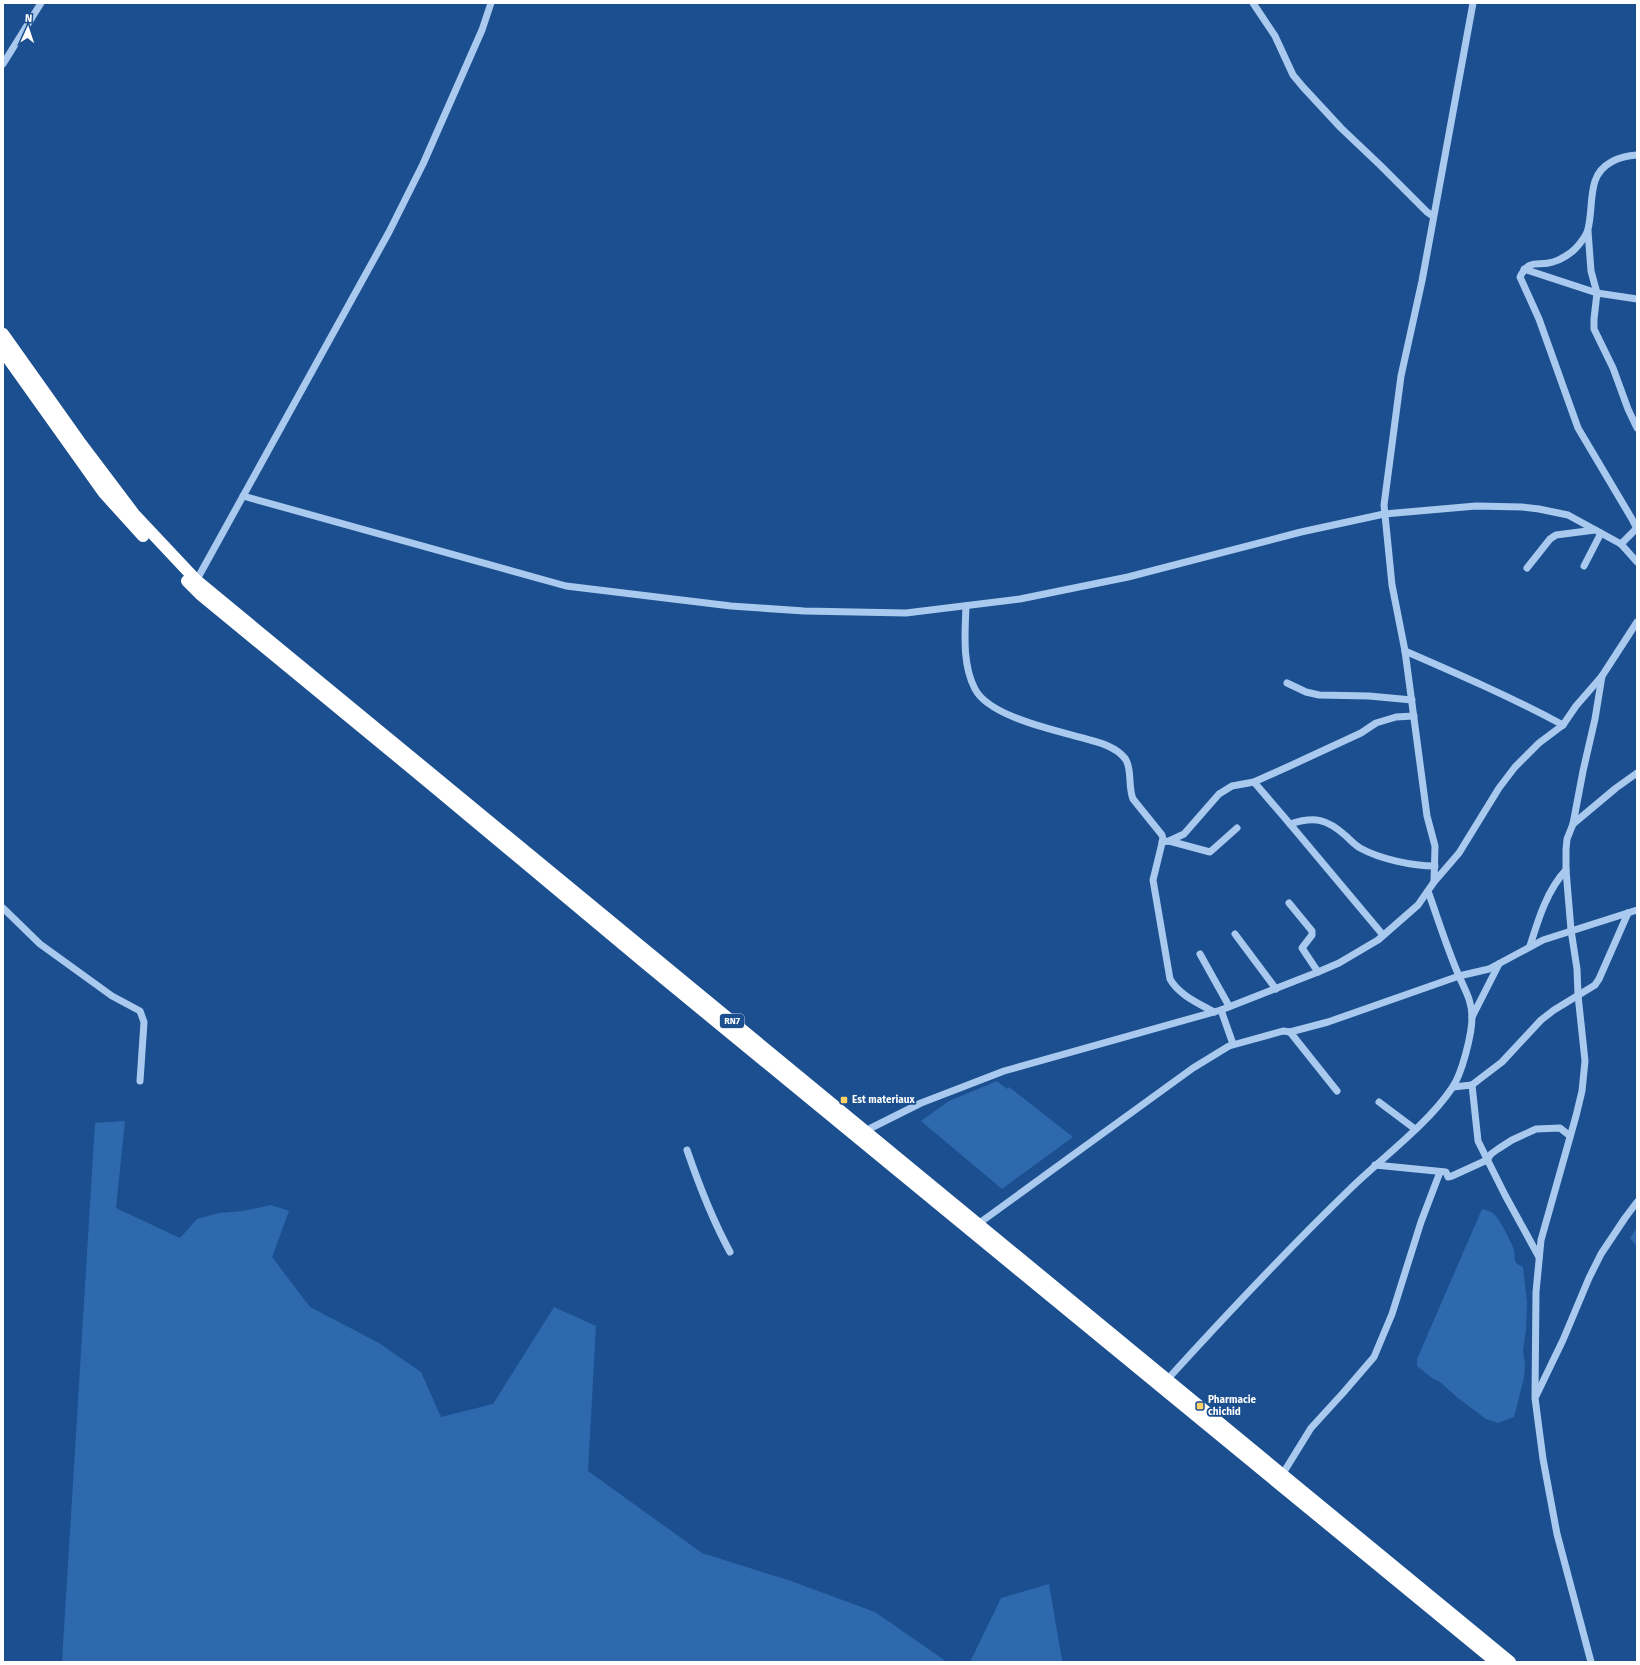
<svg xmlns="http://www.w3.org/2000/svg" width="1640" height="1665" font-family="'Fira Sans',sans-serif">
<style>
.green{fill:#2e69ad}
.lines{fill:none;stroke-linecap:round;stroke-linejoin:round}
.minor{stroke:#a9c9ee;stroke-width:7}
.highway{stroke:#fff;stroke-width:12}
.poi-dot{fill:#ffd166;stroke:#1b4f8f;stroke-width:1.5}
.labels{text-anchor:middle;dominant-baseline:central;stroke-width:3.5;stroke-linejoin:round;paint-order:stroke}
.shield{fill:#1b4f8f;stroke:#bbcadd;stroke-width:1}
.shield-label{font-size:9px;font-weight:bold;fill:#fff}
.poi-label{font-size:10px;font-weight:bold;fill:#fff;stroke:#1b4f8f;text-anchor:start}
</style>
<rect width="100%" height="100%" fill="#1b4f8f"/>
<!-- green -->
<g class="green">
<polygon points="997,1081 1007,1089 1009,1087 1073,1137 1002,1189 921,1121 949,1101"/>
<polygon points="125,1121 116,1208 180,1238 197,1219 219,1213 243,1211 271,1205 289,1211 272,1257 310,1307 379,1343 421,1372 441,1417 493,1404 554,1307 596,1326 588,1471 702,1553 791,1581 875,1612 947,1662 62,1662 95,1123"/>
<path d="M1482,1209C1486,1210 1491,1211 1494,1214C1499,1218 1512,1243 1514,1250C1516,1259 1511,1262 1523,1267L1527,1303L1526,1330L1523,1351L1525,1364L1524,1378L1514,1417L1498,1423L1486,1419L1458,1398L1440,1382L1432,1378L1417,1366V1359Z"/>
<polygon points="1637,1227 1637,1247 1630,1238"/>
<polygon points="1049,1584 1062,1660 1064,1662 970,1662 1001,1598"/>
</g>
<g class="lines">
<!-- minor -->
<g class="minor">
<polyline points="1253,3 1275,36 1293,75 1303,87 1341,128 1380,165 1427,212 1433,216"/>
<polyline points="3,64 41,3"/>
<path d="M1637,155C1620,156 1601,163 1595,181C1590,196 1592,214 1588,229C1587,235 1579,245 1575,249C1570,254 1560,260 1553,262C1538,267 1530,257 1520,277L1539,319L1578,428L1632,519L1637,529"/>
<polyline points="1588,231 1591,271 1597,293 1594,319 1594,329 1613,368 1628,409 1637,428"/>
<polyline points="1524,269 1597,293 1637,299"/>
<polyline points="243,496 566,586 731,606 804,611 906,613 1020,599 1128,577 1301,532 1384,514 1476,506 1522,507 1539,509 1568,515 1621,544 1637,562"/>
<polyline points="1621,544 1637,528"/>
<polyline points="1584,566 1601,533"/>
<polyline points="1527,568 1550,539 1556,535 1595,530"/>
<polyline points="195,583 389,232 423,164 482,30 491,3"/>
<path d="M966,606C965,633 962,664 975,689C990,718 1060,731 1090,740C1102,743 1119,749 1126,760C1132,770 1128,787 1133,799L1162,835L1163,839L1153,880L1170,979C1179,995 1198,1003 1214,1012"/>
<path d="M1405,651C1458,674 1511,697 1563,725"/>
<polyline points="1287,683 1306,692 1319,695 1369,696 1412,700"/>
<path d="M1254,782L1290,824C1315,816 1327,819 1346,836C1350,840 1355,845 1360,848C1380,859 1412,866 1435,866"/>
<polyline points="1290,824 1383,935"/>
<polyline points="1573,824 1616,788 1637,773"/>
<polyline points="1169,841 1210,852 1237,828"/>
<polyline points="1162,842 1169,841 1184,834 1219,794 1232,786 1254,782 1294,764 1361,733 1376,723 1396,717 1414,716"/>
<polyline points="1434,882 1459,853 1499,788 1515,767 1539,743 1563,725 1576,706 1602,676 1637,622"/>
<polyline points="1289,903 1312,931 1312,935 1302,948 1318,972"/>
<polyline points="3,908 40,944 112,996 140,1011 144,1022 140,1081"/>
<polyline points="1235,934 1276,989"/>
<path d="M1530,946C1538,920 1547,890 1566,870"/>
<polyline points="1200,954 1229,1006"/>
<polyline points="1221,1010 1233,1044"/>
<polyline points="1472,1017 1499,964"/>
<polyline points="1290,1032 1337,1091"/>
<polyline points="1472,1085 1478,1141 1505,1195 1539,1257"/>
<polyline points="1453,1087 1472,1085 1481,1078 1502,1062 1541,1020 1554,1010 1595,985 1599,979 1628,913"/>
<polyline points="1379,1102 1415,1129"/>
<polyline points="865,1131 921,1103 1004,1071 1221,1010 1318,972 1339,963 1378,940 1418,905 1434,882 1435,846 1427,816 1405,651 1392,585 1384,505 1401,376 1422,281 1473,3"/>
<path d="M687,1150C699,1185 712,1219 730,1252"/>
<polyline points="1375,1165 1446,1172 1448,1177 1452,1176 1487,1160 1491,1154 1498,1149 1512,1140 1536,1129 1560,1128 1570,1136"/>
<polyline points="978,1224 1193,1068 1229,1046 1283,1031 1290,1032 1328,1022 1459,976 1489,969 1543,940 1637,910"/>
<path d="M1165,1382C1225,1316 1286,1251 1350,1189C1382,1158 1428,1124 1452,1088C1462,1074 1472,1034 1472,1017C1472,1001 1465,990 1459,976C1447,948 1438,919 1428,891"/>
<polyline points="1536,1396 1563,1340 1589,1278 1601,1254 1625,1218 1637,1202"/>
<polyline points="1282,1475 1311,1428 1343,1393 1374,1357 1392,1314 1421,1222 1440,1172"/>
<polyline points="1591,1662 1557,1534 1543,1459 1535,1398 1536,1292 1541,1240 1576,1116 1582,1091 1585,1061 1578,995 1577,969 1571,930 1566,870 1566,850 1567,839 1573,824 1583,771 1595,719 1602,676"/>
</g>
<!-- highway -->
<g class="highway">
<polyline points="3,334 79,441 134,514 197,581 1510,1662"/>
<polyline points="3,351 104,493 143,536"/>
<polyline points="187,581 200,594 432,785 645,963 1496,1662"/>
</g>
</g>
<!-- markers -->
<g class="poi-dot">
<rect x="840" y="1096" width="8" height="8" rx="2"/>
<rect x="1196" y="1402" width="8" height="8" rx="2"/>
</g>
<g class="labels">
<!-- shield labels -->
<rect class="shield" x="720" y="1014" width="24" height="14" rx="3"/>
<g class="shield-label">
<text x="732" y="1021">RN7</text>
</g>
<!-- poi labels -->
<g class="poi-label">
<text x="852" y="1100">Est materiaux</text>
<text x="1208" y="1400">Pharmacie<tspan x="1208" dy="12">chichid</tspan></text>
</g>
</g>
<!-- border -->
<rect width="1640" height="1665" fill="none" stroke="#ffffff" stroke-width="8"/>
<!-- north arrow -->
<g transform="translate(28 28) rotate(3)" stroke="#1b4f8f" stroke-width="3" paint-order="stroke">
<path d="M0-3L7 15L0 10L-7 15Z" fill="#ffffff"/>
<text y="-6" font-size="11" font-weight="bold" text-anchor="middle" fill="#ffffff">N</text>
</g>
</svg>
